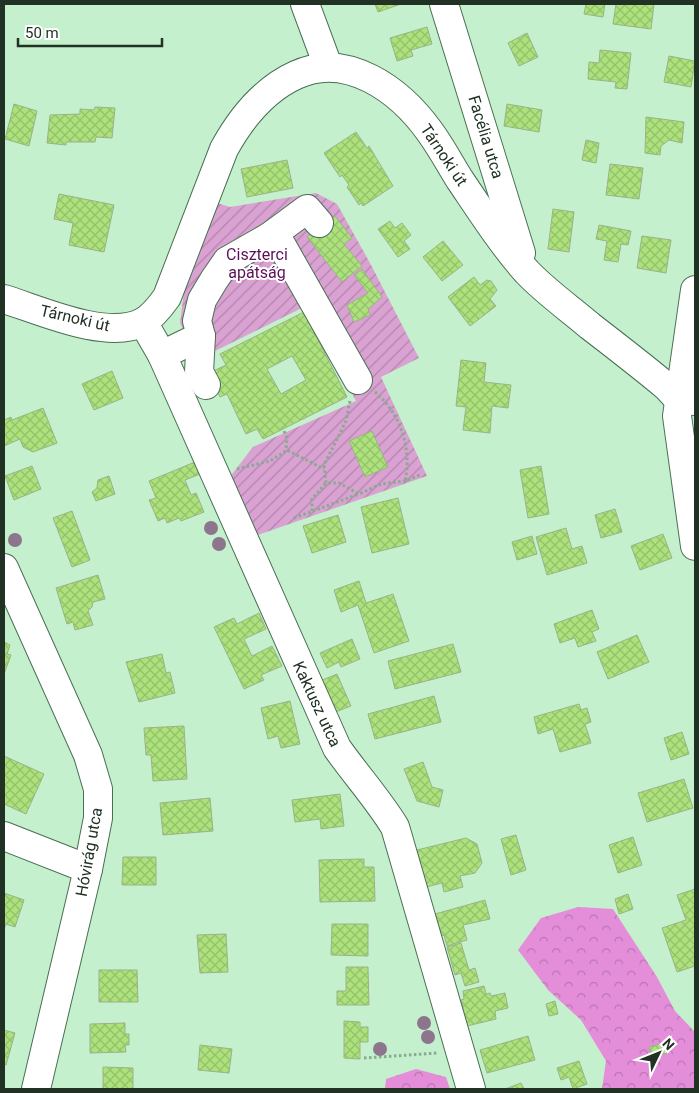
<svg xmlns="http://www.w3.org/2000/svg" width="699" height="1093" font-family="Roboto,sans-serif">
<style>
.forest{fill:url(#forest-crowns)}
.garden{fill:url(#garden-furrows)}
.building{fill:url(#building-cross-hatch);stroke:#9bb289;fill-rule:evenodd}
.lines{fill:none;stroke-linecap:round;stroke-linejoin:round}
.minor-casing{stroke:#496f52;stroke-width:30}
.path{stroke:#89aa90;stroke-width:3;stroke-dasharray:2.5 2.5;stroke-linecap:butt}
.minor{stroke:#fff;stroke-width:28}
.tree{fill:#8c758d}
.labels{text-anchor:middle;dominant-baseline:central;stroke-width:4;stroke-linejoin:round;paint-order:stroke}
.street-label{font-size:16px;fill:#213225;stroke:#fff}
.park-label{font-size:16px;fill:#5d1057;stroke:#fff}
</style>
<defs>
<pattern id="forest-crowns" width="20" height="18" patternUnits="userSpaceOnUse" patternTransform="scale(1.25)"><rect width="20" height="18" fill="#e48eda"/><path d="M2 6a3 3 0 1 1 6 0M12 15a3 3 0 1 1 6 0" fill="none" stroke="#b875b1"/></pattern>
<pattern id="garden-furrows" width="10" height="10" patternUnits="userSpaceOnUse" patternTransform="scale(1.25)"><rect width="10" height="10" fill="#daa2d2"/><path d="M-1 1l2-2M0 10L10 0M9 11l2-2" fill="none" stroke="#b085aa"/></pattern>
<pattern id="building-cross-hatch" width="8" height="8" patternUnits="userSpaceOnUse" patternTransform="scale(1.25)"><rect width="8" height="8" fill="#ace17c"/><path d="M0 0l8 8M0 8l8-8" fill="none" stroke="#94c26b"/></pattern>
</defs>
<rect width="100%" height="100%" fill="#c5f0ce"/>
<!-- forest -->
<g class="forest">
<polygon points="578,907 613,909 657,977 675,1011 695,1032 695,1089 602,1089 606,1061 581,1020 548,990 518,950 541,918"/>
<polygon points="416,1069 446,1077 450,1089 385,1089 386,1079"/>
</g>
<!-- garden -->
<polygon class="garden" points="316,193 337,204 370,263 419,358 381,377 427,476 255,536 245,513 247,511 245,506 242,507 229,478 253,447 356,401 306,306 197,360 180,323 184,292 214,202 230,207"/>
<!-- building -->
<g class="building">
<polygon points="375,4 401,4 378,12"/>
<polygon points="586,4 605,4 603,17 584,14"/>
<polygon points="616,4 654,4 651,29 613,24"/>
<polygon points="427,27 432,44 411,50 413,56 397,61 390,38"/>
<polygon points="527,33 538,57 519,66 508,43"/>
<polygon points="600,50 631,53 627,89 615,88 616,82 588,79 589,62 599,63"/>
<polygon points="669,56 695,61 691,87 664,82"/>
<polygon points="14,104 37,111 29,146 5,139"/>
<polygon points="507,104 542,110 539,132 504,126"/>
<polygon points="95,107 115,108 112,138 96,137 95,142 66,142 66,145 47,143 50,115 80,114 80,109 94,110"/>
<polygon points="646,117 684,122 682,143 669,140 661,146 660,155 645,153"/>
<polygon points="356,132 367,148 369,146 393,186 363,206 361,203 359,205 347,187 349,185 342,175 340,177 324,153"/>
<polygon points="586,140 599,143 596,163 582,160"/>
<polygon points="287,160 293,188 247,197 241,169"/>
<polygon points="610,164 643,168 639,199 606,195"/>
<polygon points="59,194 114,205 104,252 69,245 73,223 54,219"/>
<polygon points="553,209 574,212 569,252 548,249"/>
<polygon points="335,216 352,238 344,244 362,266 342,282 307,237"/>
<polygon points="390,221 395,228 402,223 411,235 404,241 410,249 398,257 378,229"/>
<polygon points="599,225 631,231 628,245 621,244 618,262 604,260 607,241 596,239"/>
<polygon points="642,236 671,240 666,273 637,268"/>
<polygon points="443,241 463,265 442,281 423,257"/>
<polygon points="362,269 382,297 368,309 370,315 354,322 347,305 368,293 354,275"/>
<polygon points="474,277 480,285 487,280 491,281 497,290 490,299 496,306 470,326 448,297"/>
<path d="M304,312L347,397L263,439L257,429L246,434L227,394L220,397L209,373L226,365L220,354ZM292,356L306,380L281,394L267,369Z"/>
<polygon points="461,360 486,363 484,382 511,385 508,408 492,406 490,433 463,430 466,407 456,406"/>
<polygon points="112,371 123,398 94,410 82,384"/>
<polygon points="43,408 57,443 33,452 23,447 20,439 4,446 4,420 11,417 12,420"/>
<polygon points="372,431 388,467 365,477 349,441"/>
<polygon points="195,462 200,474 185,480 191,495 196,493 204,512 181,521 179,518 167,523 165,518 158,521 149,500 156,498 149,481"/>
<polygon points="32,466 41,489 14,500 5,476"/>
<polygon points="541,466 549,514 528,518 520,470"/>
<polygon points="109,476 115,494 96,501 92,492 97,488 98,480"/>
<polygon points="398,498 409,544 372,553 361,507"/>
<polygon points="615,509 622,532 601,538 595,515"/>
<polygon points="72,511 90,560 72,567 53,518"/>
<polygon points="338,515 346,542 312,553 303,526"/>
<polygon points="566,528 572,549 582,546 587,563 547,575 536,537"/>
<polygon points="663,534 672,558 640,570 631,546"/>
<polygon points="532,536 537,554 517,560 512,542"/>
<polygon points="98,575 105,599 93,602 92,607 88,611 93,625 75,630 73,622 67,624 56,588"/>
<polygon points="359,581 366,603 393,594 409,641 374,653 358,605 341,612 334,590"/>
<polygon points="592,610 599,629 592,632 596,641 578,647 575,638 560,643 554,624"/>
<polygon points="259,613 266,629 244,639 252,656 272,646 282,666 261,675 264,680 244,689 214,627 234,618 237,624"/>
<polygon points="637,635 649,662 608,679 597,652"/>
<polygon points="352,639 360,659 341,667 339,662 327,668 320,653"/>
<polygon points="4,642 10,645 7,654 11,655 4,674"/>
<polygon points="453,644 461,672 395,689 388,661"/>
<polygon points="162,654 166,673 170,672 175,693 139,702 126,662"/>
<polygon points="337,674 351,706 333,713 320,681"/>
<polygon points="434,696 441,722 375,739 368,714"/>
<polygon points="290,701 300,744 281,748 278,736 268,739 261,708"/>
<polygon points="579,704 581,710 587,708 591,722 585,724 591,743 560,752 553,729 538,734 534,717"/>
<polygon points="184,726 187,779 153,781 151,755 146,755 144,728"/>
<polygon points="682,732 689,754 671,760 664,738"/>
<polygon points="4,756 44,774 26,814 4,804"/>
<polygon points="423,762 432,787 443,790 439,807 417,801 404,769"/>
<polygon points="684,779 693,808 647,822 638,793"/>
<polygon points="340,794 344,826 321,829 320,819 295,822 292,800"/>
<polygon points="210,798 213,831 163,835 160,803"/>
<polygon points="516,835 526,870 511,875 501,839"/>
<polygon points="633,837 642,865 618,873 609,845"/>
<polygon points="466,838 477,844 482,863 475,873 460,876 463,887 444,892 442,883 426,887 417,850"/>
<polygon points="123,857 156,857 156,885 122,885"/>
<polygon points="364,859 364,867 374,867 375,901 320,902 319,860"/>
<polygon points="695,889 695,966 677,972 662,928 686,920 677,895"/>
<polygon points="4,893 24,900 15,927 6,924 4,929"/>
<polygon points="628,894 633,909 619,914 615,899"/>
<polygon points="485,900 490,919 463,925 467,940 447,946 444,935 441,936 435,914"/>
<polygon points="332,924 368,924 368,956 331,955"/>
<polygon points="226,934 228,972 200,973 197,935"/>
<polygon points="461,943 469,970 475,968 479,982 465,986 461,973 455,975 447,947"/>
<polygon points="346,967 368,967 369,1005 337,1005 337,991 346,991"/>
<polygon points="99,970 137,970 138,1002 99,1002"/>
<polygon points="484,986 486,994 490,993 491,996 505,993 508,1008 495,1011 496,1019 467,1026 461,1000 464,999 463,991"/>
<polygon points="555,1001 558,1014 549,1016 546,1004"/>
<polygon points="344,1021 360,1022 360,1027 368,1027 368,1042 360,1042 360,1059 344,1058"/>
<polygon points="125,1023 125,1034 129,1034 129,1045 125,1045 126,1052 90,1053 90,1024"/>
<polygon points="4,1030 15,1033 6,1065 4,1064"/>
<polygon points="528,1036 535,1060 487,1073 480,1050"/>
<polygon points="664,1043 667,1053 652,1057 649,1047"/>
<polygon points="200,1045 232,1049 229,1073 198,1070"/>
<polygon points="579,1061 587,1084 573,1089 569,1077 561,1080 557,1068"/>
<polygon points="103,1067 133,1068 133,1089 103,1089"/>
<polygon points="521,1083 524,1089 505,1089"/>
</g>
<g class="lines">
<!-- minor casing -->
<g class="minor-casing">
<g id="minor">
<polyline points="305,4 328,66"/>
<polyline points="444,4 521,253"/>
<polyline points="269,237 307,209 319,223"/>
<polyline points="695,290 677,416 695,546"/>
<path d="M4,299C40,310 107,341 143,322C153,316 160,307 167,297L224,149C241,118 263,90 296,75C347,51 400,90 430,132C441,147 450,164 460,180C481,211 502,244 527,272C546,292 569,308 590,326C616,346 642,366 667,387L679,400L695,401"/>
<path d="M143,322L162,355L337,748C356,775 378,799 395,827L471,1089"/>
<polyline points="201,336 199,372 206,385"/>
<polyline points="162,355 201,336 197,321 202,300 214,280 227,261 269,237 282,246 358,380"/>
<polyline points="4,568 88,755 98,789 98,818 88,869 36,1089"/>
<polyline points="4,836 88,869"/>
</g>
</g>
<!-- path -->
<g class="path">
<path d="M375,392C401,414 412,449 405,481"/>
<polyline points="350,401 346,421 324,465 326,483 339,483 359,494 381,484 405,481 420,475"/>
<polyline points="284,431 287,438 286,450"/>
<polyline points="237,469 270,461 287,450 324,469"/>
<polyline points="312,511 312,499 326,483"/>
<polyline points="294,518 359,494"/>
<polyline points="364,1058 438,1053"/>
</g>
<!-- minor -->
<use href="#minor" class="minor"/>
</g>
<!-- trees -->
<g class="tree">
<circle cx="211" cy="528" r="7"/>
<circle cx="15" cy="540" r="7"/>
<circle cx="219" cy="544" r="7"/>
<circle cx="424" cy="1023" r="7"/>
<circle cx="428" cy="1037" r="7"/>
<circle cx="380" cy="1049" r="7"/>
</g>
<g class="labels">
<!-- street labels -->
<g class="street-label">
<text transform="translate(486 137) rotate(73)">Facélia utca</text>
<text transform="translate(444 155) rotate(56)">Tárnoki út</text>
<text transform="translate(75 318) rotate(13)">Tárnoki út</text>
<text transform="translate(317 704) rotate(65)">Kaktusz utca</text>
<text transform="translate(89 852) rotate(-80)">Hóvirág utca</text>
</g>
<!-- park labels -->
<g class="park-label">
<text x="257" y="254">Ciszterci<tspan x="257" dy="18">apátság</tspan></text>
</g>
</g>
<!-- border -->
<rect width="699" height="1093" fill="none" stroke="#213225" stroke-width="10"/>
<!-- north arrow -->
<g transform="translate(659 1053) rotate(47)" stroke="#ffffff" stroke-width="4" paint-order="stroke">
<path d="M0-4L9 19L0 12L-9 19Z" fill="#213225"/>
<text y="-8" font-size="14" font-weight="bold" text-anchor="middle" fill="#213225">N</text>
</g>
<!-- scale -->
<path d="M18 38v8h144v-8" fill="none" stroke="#213225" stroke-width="2.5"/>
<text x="25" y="38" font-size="15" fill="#213225" stroke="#ffffff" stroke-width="4" paint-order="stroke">50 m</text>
</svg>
